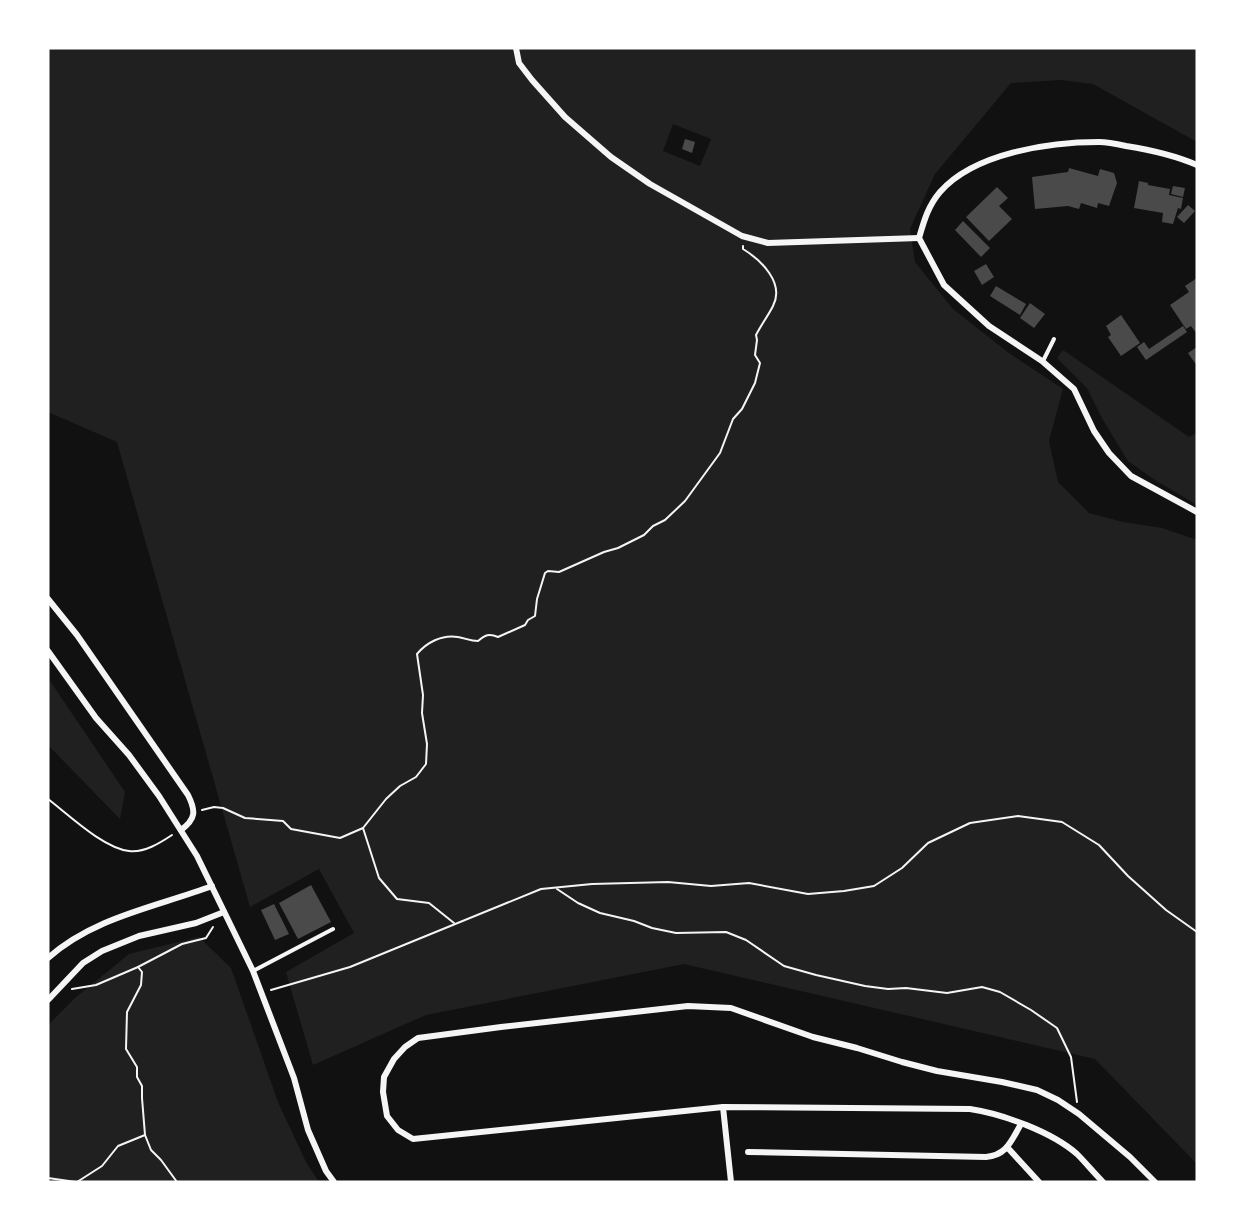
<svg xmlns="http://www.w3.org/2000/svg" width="1245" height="1230" font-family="Inter,sans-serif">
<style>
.green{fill:#202020;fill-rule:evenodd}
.building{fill:#4a4a4a}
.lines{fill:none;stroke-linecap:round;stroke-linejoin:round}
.path{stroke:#f5f5f5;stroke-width:2}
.service{stroke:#f5f5f5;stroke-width:4}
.minor{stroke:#f5f5f5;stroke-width:6}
</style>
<rect width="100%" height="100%" fill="#111"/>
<!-- green -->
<g class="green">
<path d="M48,48H1197V142L1093,84L1061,80L1011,83L935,174L910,229L915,262L953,309L1009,353L1063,389L1049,441L1058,482L1089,513L1123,522L1162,528L1197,540V1164L1095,1059L684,964L426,1015L313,1065L286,972L354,933L319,869L250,907L117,442L48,412ZM673,124L711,139L700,166L663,151Z"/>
<polygon points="1063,350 1189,437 1197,433 1197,505 1155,480 1128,461 1103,420 1087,388 1057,358"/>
<polygon points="48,678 125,792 120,819 48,745"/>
<polygon points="199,937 231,968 278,1102 306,1162 319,1182 48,1182 48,1025 75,998 129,954"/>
</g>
<!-- building -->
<g class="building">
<polygon points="685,139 695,142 692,153 682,149"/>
<polygon points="1069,168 1098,176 1100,169 1114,173 1117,183 1109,206 1098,203 1097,208 1081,203 1079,209 1068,206 1035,209 1032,177 1068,172"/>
<polygon points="1139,181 1148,183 1148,185 1170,189 1169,195 1183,198 1181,209 1178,208 1173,224 1162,222 1163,213 1134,208"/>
<polygon points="1173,186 1185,188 1183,197 1171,194"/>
<polygon points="997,187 1008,198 999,206 1012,219 989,241 966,217"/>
<polygon points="1188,205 1195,211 1184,223 1177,217"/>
<polygon points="963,221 990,248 981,257 955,230"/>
<polygon points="986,264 994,277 982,285 974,271"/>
<polygon points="1197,278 1197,334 1191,326 1186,329 1170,305 1189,292 1185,286"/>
<polygon points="996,286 1026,304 1020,315 990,296"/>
<polygon points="1030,303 1045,314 1034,328 1020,318"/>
<polygon points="1121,315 1140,343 1121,356 1108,337 1111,335 1106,326"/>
<polygon points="1183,326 1187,332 1146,360 1137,347 1144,342 1149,349"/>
<polygon points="1197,347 1197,366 1188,353"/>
<polygon points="311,885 331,922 298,939 279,903"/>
<polygon points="274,904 289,934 275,940 261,910"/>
</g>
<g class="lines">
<!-- path -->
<g class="path">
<path d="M48,799C69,815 103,848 129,851C144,853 160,843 172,835"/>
<path d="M202,810L214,807L223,808L245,818L283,821L291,829L340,838L363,828L386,799L400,786L416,777L426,764L427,744L422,713L423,695L417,654C426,643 442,634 458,637C465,638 470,641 478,641C485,635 489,633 498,637L525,625L528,620L535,616L537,599L545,573L548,571L559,572L604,552L618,548L644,535L653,526L665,520L685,501L720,453L733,419L742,409L755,383L760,363L755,355L757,340L756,335C761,325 768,316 773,306C785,283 761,260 743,249V246"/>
<polyline points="363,828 379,878 397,899 429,903 454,923"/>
<polyline points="557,889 578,903 600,913 634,921 652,928 676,933 726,932 746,940 784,966 816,975 865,986 888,989 906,988 947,993 982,987 1000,992 1031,1010 1057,1028 1071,1057 1077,1102"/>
<polyline points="138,967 182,944 206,938 213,927"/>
<polyline points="72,989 96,985 138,967 142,972 141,985 127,1012 126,1049 137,1067 137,1077 142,1086 142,1098 145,1135 151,1150 161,1160 177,1182"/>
<polyline points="271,990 350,967 541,889 592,884 668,882 711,886 749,883 808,894 844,891 874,886 902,868 928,843 970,823 1018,816 1062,822 1099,845 1128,876 1166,910 1197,932"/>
<polyline points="48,1178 76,1182"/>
<polyline points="77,1182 102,1166 118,1146 145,1135"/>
</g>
<!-- service -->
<g class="service">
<polyline points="1043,361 1054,339"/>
<polyline points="253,971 333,929"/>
</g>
<!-- minor -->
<g class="minor">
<polyline points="516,48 519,63 532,80 565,117 611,157 650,184 742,236 768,243 919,238"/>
<path d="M1197,165C1174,155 1151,150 1126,146C1117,144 1108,142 1099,142C1049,142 974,153 940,192C928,206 924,221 919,238L944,285L989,326L1042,361L1074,389L1094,431L1109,453L1131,476L1197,512"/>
<path d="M48,599L77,635L188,795C196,811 196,819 181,830"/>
<polyline points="48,651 96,718 129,755 159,796 197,856 253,971 294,1078 308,1130 326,1171 334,1182"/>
<path d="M48,958C94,917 156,907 212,886"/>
<polyline points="48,1000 83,963 102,951 139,936 196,923 224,912"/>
<polyline points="723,1107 731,1182"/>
<polyline points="1007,1147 1039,1182"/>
<path d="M748,1152L986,1157C1007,1155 1011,1141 1021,1124"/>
<path d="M1103,1182C1094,1173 1086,1163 1077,1154C1052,1132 1003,1114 970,1109L723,1107L413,1139L398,1130L387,1116L383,1092L384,1077L394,1059L405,1047L418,1038L501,1027L688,1006L731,1008L813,1037L857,1048L902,1062L937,1071L1002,1082L1037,1090L1058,1100L1079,1114L1130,1157L1155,1182"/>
</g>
</g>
<!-- border -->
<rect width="1245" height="1230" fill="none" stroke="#ffffff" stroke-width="99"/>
</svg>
